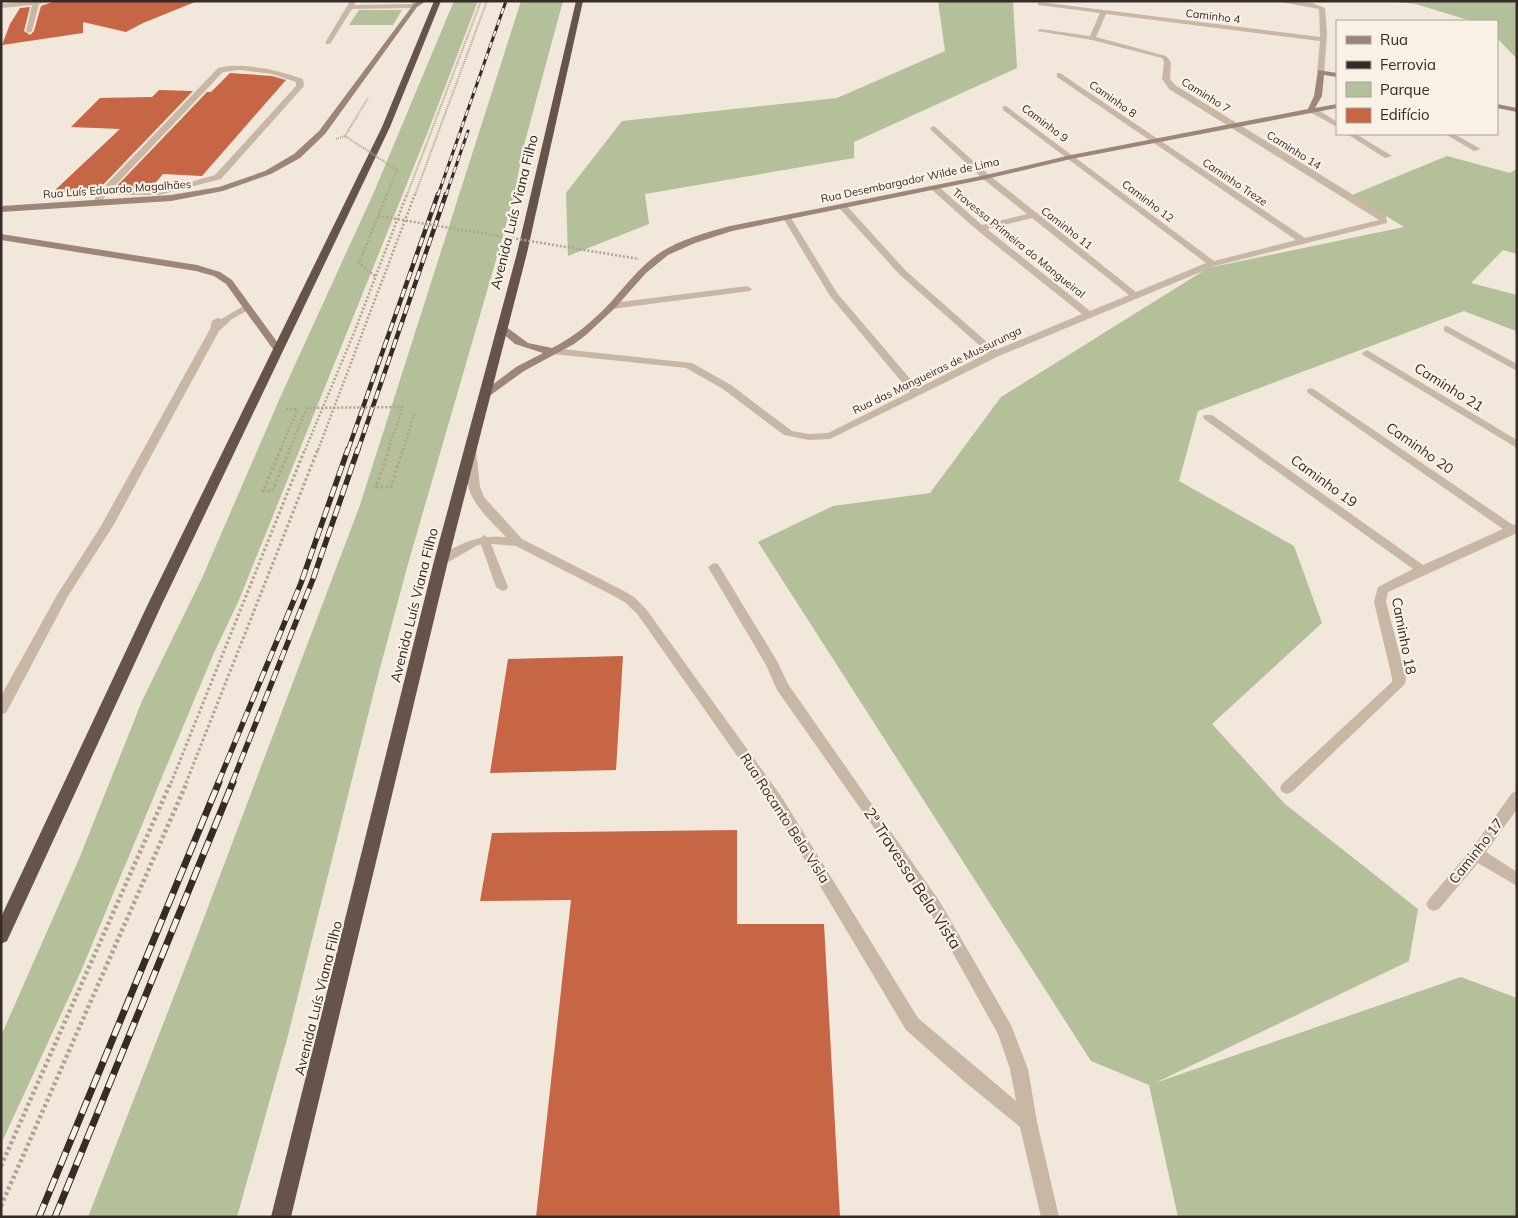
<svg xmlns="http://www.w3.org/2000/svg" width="1518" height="1218" font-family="Mulish,sans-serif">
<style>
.green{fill:#b3c09a}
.building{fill:#c66644}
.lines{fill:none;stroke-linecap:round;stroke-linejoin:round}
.path-far3{stroke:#b5a190;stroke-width:2;stroke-dasharray:1 1;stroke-linecap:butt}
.path-far2{stroke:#b5a190;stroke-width:2.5;stroke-dasharray:2 2;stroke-linecap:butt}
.path-far1{stroke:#b5a190;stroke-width:3;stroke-dasharray:2.5 2.5;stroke-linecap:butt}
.path{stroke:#b5a190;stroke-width:4.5;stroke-dasharray:3 3;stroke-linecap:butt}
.service{fill:#c9b7a6;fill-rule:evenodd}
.minor{fill:#c9b7a6;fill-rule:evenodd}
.secondary{fill:#9d8677;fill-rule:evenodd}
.trunk{fill:#66544b;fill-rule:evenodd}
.rail-far3-casing{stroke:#352c27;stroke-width:3}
.rail-far2-casing{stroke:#352c27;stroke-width:4.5}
.rail-far1-casing{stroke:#352c27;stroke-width:5.5}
.rail-casing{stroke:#352c27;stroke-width:7}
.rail-far3{stroke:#f9f1e6;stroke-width:2;stroke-dasharray:6;stroke-linecap:butt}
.rail-far2{stroke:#f9f1e6;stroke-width:3;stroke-dasharray:9;stroke-linecap:butt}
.rail-far1{stroke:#f9f1e6;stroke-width:4;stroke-dasharray:11;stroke-linecap:butt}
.rail{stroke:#f9f1e6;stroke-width:5;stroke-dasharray:14;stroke-linecap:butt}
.path-bridge-far2{stroke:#b5a190;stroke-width:2;stroke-dasharray:1 1;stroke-linecap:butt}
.path-bridge-far1{stroke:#b5a190;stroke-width:2.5;stroke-dasharray:2 2;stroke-linecap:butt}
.path-bridge{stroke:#b5a190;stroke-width:3;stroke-dasharray:2.5 2.5;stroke-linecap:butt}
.labels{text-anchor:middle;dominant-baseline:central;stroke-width:4.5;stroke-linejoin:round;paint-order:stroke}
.far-street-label{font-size:11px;fill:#352c27;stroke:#f9f1e6}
.street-label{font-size:14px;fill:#352c27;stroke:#f9f1e6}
.near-street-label{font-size:16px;fill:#352c27;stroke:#f9f1e6}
</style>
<rect width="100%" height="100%" fill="#f1e7da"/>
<!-- green -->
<g class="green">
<polygon points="454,1 478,1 427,134 239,600 213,655 81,971 1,1144 1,1036 79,859 142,701 202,578 283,391 374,192"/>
<polygon points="521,1 563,1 524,145 514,195 498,253 408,564 375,687 287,1039 237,1217 88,1217 188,960 360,505"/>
<polygon points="938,1 1013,1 1017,68 854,142 854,158 645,194 649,224 568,256 566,193 622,121 837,98 945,51"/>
<polygon points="1389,1 1517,1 1517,59 1497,38 1497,21 1471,21 1416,4"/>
<polygon points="359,10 402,10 393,25 349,25"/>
<polygon points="1447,156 1510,173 1517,169 1517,254 1503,250 1471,283 1517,295 1516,331 1464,311 1198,411 1179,481 1294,546 1322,623 1212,724 1285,804 1418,909 1409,961 1155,1083 1461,977 1517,998 1517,1217 1178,1217 1149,1085 1091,1061 758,542 833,506 930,493 1001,397 1208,268 1404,227 1352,195"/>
</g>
<!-- building -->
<g class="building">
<polygon points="55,1 195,1 195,2 143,23 126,32 83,22 83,33 2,45 10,24 20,8 30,7 24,31 30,35 34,31 41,6"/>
<polygon points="230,73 272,76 286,80 202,176 163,174 150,189 115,188 207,92 211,92"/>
<polygon points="159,90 193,91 99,189 86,189 82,193 53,192 120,129 71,127 100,98 152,97"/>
<polygon points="623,656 616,770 490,773 508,659"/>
<polygon points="737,830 737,924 824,924 840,1217 536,1217 571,900 480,901 492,833"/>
</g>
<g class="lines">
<!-- path-far3 -->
<g class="path-far3">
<polyline points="336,139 345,136"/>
<polyline points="407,195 481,1"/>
<polyline points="415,195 487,1"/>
</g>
<!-- path-far2 -->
<g class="path-far2">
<polyline points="375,276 359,263 378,216"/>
<polyline points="286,409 298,409"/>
<polyline points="305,450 354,333 407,194"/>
<polyline points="318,450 415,194"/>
</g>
<!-- path-far1 -->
<g class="path-far1">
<polyline points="171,783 305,449"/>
<polyline points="186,783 318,449"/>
</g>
<!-- path -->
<g class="path">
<polyline points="1,1166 171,782"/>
<polyline points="1,1206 187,782"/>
</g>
<!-- service -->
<polygon class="service" points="484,535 489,539 508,587 506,590 502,591 496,587 479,539"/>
<!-- minor -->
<g class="minor">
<polygon points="29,1 53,1 39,4 32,31 29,33 26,31 32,5 1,8 1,4"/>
<polygon points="350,1 356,1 354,5 412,4 413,1 419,1 418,6 415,8 352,9 330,44 326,44 325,43"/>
<path d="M1276,1L1312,3L1325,8L1327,34L1324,74L1317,72L1320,41L1106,14L1096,37L1166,56L1171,62L1170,79L1175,85L1386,215L1387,223L1215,266L999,356L830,439L809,440L784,435L723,389L686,368L553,354L548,351L553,348L692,363L731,385L792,431L809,434L828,433L910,392L830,296L783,218L787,215L791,218L837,293L918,388L988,353L900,275L840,209L839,207L843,204L846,205L906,271L996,350L1082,314L977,230L932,190V186H938L982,225L1027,214L983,179L931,130L930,128L934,126L989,175L1136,292L1206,263L1003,110V106H1006L1214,261L1296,240L1057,77V73H1060L1305,238L1379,220L1169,89L1162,79L1164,62L1162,58L1092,40L1037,31L1040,29L1090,36L1100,13L1038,5V3L1040,2L1320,37L1319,9ZM1032,218L1129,295L1090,311L987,229Z"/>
<path d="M229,66C254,65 279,70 303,79L304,86L221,179L159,195H106L99,205H93L92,203L101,190L218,68ZM239,70L272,74L296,82V86L215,175L159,191L111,190L223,72Z"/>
<polygon points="1308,107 1314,107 1337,122 1337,127 1308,111"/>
<polygon points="1347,134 1356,134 1392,156 1385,158"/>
<polygon points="1445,134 1454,134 1481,149 1474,151"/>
<polygon points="747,286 752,289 750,291 612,309 607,306 612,303"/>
<polygon points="247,304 252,307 250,309 232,319 219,331 113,526 68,596 6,713 1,714 1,696 57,595 101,526 210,329 212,321 217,318 221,319"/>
<polygon points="1447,326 1517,364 1517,371 1444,331 1444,327"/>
<polygon points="1367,350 1517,440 1517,448 1363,355 1362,353"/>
<polygon points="1312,388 1513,525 1517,524 1517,533 1388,592 1386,602 1406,678 1405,684 1292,792 1287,794 1282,792 1280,788 1282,784 1392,682 1392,678 1374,602 1378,587 1413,569 1204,419 1203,417 1204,415 1212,415 1423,565 1503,529 1308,393 1307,391 1308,389"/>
<path d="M471,446L476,449L480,487L484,497L522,539L622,590L634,597L646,609L781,796L918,1018L1016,1101L1010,1069L998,1034L930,912L891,852L777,690L766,665L708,567L714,563L718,564L777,661L788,684L940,902L1011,1025L1028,1069L1037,1122L1059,1217H1041L1020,1127L965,1082L906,1030L771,804L638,615L626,603L614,596L516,546L493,544L478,545L445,564H437L435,561L437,558C460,543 478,534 506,537C493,523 472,505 468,485C466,474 466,461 466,449Z"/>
<polygon points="1517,791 1517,809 1486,852 1517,872 1517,886 1478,863 1439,909 1434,911 1429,909 1426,904 1429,899 1471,850 1512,793"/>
</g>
<!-- secondary -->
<g class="secondary">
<polygon points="418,1 426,1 417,7 325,134 300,158 271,174 223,191 171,201 1,212 1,206 171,195 219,187 265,171 294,154 319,131 413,5"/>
<path d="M1318,70L1337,73V77L1324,75L1322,96L1315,108L1337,104V108L1071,159L986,179L732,231L695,243L668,255L646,273L615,308L586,335L574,344L524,371L488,397H480L479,395L516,367L543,353L515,344L499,330V326H505L528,343L552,348C574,337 593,321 610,303C626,285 641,265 661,252C681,239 708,232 730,226L986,175L1071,155L1308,109L1314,96Z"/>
<polygon points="1497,104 1517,108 1517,112 1497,108"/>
<polygon points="1,234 197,265 220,272 232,280 283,350 278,353 275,352 226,284 214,276 196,271 1,240"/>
</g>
<!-- trunk -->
<g class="trunk">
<polygon points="434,1 441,1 390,127 162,604 7,941 1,944 1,917 148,604 382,127"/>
<polygon points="576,1 583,1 527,253 448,561 291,1217 271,1217 434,561 517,253"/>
</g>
<!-- rail-far3 casing -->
<g class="rail-far3-casing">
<g id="rail-far3">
<polyline points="438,195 506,1"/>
<polyline points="446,195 468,131"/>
</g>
</g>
<!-- rail-far2 casing -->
<g class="rail-far2-casing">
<g id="rail-far2">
<polyline points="348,450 438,194"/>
<polyline points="358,450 446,194"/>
</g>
</g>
<!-- rail-far1 casing -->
<g class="rail-far1-casing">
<g id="rail-far1">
<polyline points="218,783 301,583 348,449"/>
<polyline points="232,783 313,579 358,449"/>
</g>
</g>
<!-- rail casing -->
<g class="rail-casing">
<g id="rail">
<polyline points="39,1217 219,782"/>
<polyline points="55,1217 233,782"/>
</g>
</g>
<!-- rail-far3 -->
<use href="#rail-far3" class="rail-far3"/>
<!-- rail-far2 -->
<use href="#rail-far2" class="rail-far2"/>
<!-- rail-far1 -->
<use href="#rail-far1" class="rail-far1"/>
<!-- rail -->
<use href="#rail" class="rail"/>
<!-- path-bridge-far2 -->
<polyline class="path-bridge-far2" points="368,98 345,136 397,170 387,195"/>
<!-- path-bridge-far1 -->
<g class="path-bridge-far1">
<polyline points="387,194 378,216 639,259"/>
<polyline points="280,450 298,409"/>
<polyline points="289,450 307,408 403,407 388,450"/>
<polyline points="403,450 415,412"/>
</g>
<!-- path-bridge -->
<g class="path-bridge">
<polyline points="281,449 263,491 272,491 290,449"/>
<polyline points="389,449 376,487 391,487 403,449"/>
</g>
</g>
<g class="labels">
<!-- far-street labels -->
<g class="far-street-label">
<text transform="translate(1213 16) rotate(7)">Caminho 4</text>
<text transform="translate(1206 95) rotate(32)">Caminho 7</text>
<text transform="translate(1113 99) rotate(35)">Caminho 8</text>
<text transform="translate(1045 123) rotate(37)">Caminho 9</text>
<text transform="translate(1294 150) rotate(32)">Caminho 14</text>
<text transform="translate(910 180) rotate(-12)">Rua Desembargador Wilde de Lima</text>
<text transform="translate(1235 182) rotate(34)">Caminho Treze</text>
<text transform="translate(117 189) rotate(-4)">Rua Luís Eduardo Magalhães</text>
<text transform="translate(1148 201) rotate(37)">Caminho 12</text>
<text transform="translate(1067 228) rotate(38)">Caminho 11</text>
<text transform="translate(1019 243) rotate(39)">Travessa Primeira do Mangueiral</text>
<text transform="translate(937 370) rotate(-26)">Rua das Mangueiras de Mussurunga</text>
</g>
<!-- street labels -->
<g class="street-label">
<text transform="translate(514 212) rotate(-76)">Avenida Luís Viana Filho</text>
<text transform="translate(1449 387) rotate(32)">Caminho 21</text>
<text transform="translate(1420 448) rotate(35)">Caminho 20</text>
<text transform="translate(1324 481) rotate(36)">Caminho 19</text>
<text transform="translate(414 605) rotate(-76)">Avenida Luís Viana Filho</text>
<text transform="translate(1404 636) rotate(79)">Caminho 18</text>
<text transform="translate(785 818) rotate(57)">Rua Rocanto Bela Visla</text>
<text transform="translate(1476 851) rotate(-52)">Caminho 17</text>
<text transform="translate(318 998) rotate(-76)">Avenida Luís Viana Filho</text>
</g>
<!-- near-street labels -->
<g class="near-street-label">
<text transform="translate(913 878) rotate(57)">2ª Travessa Bela Vista</text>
</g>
</g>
<!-- border -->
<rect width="1518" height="1218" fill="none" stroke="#352c27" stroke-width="5"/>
<!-- legend -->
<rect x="1336" y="20" width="162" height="115" fill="#f9f1e6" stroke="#aba29a"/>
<rect x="1346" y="36" width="25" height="8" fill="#9d8677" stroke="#aba29a"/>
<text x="1380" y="45" font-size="15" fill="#352c27">Rua</text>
<rect x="1346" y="61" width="25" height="8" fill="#352c27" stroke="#aba29a"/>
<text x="1380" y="70" font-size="15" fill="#352c27">Ferrovia</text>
<rect x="1346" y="82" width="25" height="15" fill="#b3c09a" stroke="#aba29a"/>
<text x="1380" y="95" font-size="15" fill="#352c27">Parque</text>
<rect x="1346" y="108" width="25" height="15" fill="#c66644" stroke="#aba29a"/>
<text x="1380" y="120" font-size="15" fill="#352c27">Edifício</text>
</svg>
